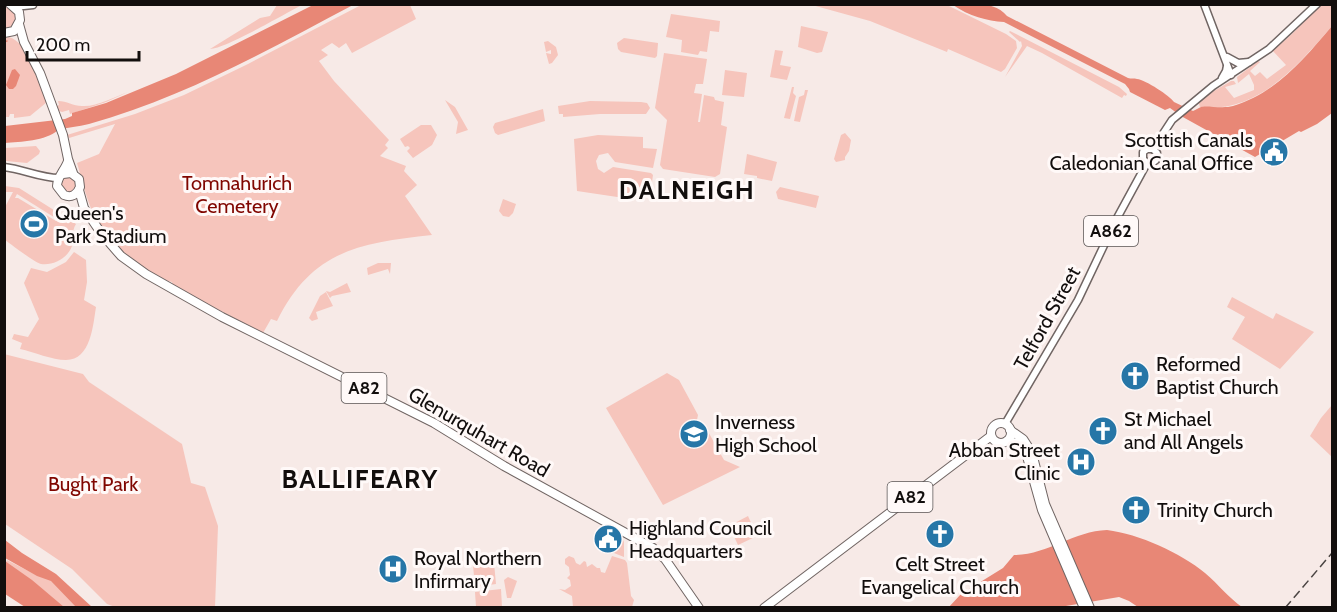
<svg xmlns="http://www.w3.org/2000/svg" width="1337" height="612" font-family="Cabin,sans-serif">
<style>
.green{fill:#f6c5bc;fill-rule:evenodd}
.water{fill:#e88776}
.lines{fill:none;stroke-linecap:round;stroke-linejoin:round}
.stream{stroke:#e88776;stroke-width:1.5}
.secondary-casing{stroke:#706563;stroke-width:9}
.primary-casing{stroke:#706563;stroke-width:9}
.highway-casing{stroke:#706563;stroke-width:10}
.secondary{stroke:#fff;stroke-width:6}
.primary{stroke:#fff;stroke-width:6}
.highway{stroke:#fff;stroke-width:8}
.rail{stroke:#4b4543;stroke-width:1.5;stroke-dasharray:9 4.5;stroke-linecap:butt}
.labels{text-anchor:middle;dominant-baseline:central;stroke-width:6;stroke-linejoin:round;paint-order:stroke}
.shield{fill:#fff9f8;stroke:#595454;stroke-width:1.5}
.shield-label{font-size:18px;font-weight:bold;fill:#120e0d}
.poi-label{font-size:20px;fill:#120e0d;stroke:#fff9f8;text-anchor:start}
.park-label{font-size:20px;fill:#800600;stroke:#fff9f8}
.street-label{font-size:20px;fill:#120e0d;stroke:#fff9f8}
.district-label{font-size:26px;font-weight:bold;letter-spacing:1.5px;fill:#120e0d;stroke:#fff9f8}
</style>
<rect width="100%" height="100%" fill="#f7eae7"/>
<!-- green -->
<g class="green">
<path d="M277,5H302C284,14 225,49 210,49L260,18L270,16Z"/>
<path d="M361,5H410L416,19L352,53L346,43L339,48L332,43L321,50L328,55L319,61L334,81L389,140L385,145L388,148L380,156L406,166L404,171L417,185L405,196L432,235C360,243 312,250 277,321L271,319L263,333L173,286L172,282C150,278 109,243 97,221C87,203 83,183 77,163L99,154L115,124L69,138L67,135L135,114L184,95L248,64Z"/>
<polygon points="812,5 947,5 1006,34 1016,41 1017,48 1005,69 1001,72 948,49 947,52 870,21"/>
<path d="M1321,5H1332V26C1298,65 1258,114 1200,107L1198,101L1202,98L1231,81H1234L1236,84L1225,87L1234,98L1254,90V85L1249,74L1238,83L1237,77L1258,61L1260,62L1250,71L1255,76L1260,72L1267,79L1286,65L1272,50C1291,38 1304,20 1321,5Z"/>
<path d="M5,7C17,9 17,18 12,27L5,29Z"/>
<polygon points="671,14 720,21 719,32 710,31 707,52 700,51 698,55 681,52 682,40 666,37"/>
<polygon points="801,26 828,32 822,52 817,53 798,47"/>
<polygon points="1010,31 1119,87 1127,94 1126,96 1124,95 1122,98 1042,53 1027,46 1005,77 1022,46 1021,41 1020,42 1009,32"/>
<path d="M9,37C29,43 40,83 47,102L30,116L14,118V114H10L9,117H5V38Z"/>
<polygon points="624,38 658,43 657,56 655,58 621,52 618,49 617,43"/>
<polygon points="548,41 556,47 558,55 552,63 549,64 546,53 551,54 551,50 546,52 544,42"/>
<polygon points="775,50 783,51 780,65 791,67 787,80 770,77"/>
<polygon points="664,53 707,59 703,84 696,84 694,93 702,94 698,122 700,122 704,95 714,97 715,100 724,102 721,125 727,127 720,174 715,177 663,169 660,165 667,120 655,108"/>
<polygon points="725,70 747,73 744,97 722,95"/>
<polygon points="792,87 794,87 793,93 796,96 790,119 784,118"/>
<polygon points="805,90 808,90 800,122 794,121 799,97 804,95"/>
<path d="M128,92L106,102L70,114L69,110L62,112L57,110L56,103L57,106L59,105L58,101C67,101 73,106 82,106C97,107 114,97 128,92Z"/>
<polygon points="445,100 455,107 468,130 456,134 458,122"/>
<polygon points="590,101 641,102 647,103 650,108 646,114 600,114 563,117 563,114 559,114 558,106"/>
<polygon points="543,109 545,121 498,135 495,133 493,127 495,123"/>
<polygon points="421,125 431,125 437,135 432,145 413,158 407,151 410,148 408,146 405,147 400,139"/>
<polygon points="845,133 851,140 849,151 845,157 845,160 836,162 834,159 841,135"/>
<polygon points="598,135 643,137 643,148 657,149 653,168 615,162 608,153 599,155 596,161 598,169 604,173 613,167 651,173 653,175 651,189 637,187 624,198 577,191 574,139"/>
<polygon points="36,146 40,151 39,154 27,163 6,161 5,157 5,148"/>
<polygon points="747,154 777,162 772,181 757,178 757,176 744,174"/>
<circle cx="69" cy="184" r="8"/>
<path d="M5,186L19,188L76,224C71,231 75,238 72,246C68,258 53,266 41,264C34,262 12,245 5,240V207L13,192H5ZM17,194L57,219L56,221L18,198H15Z"/>
<polygon points="780,187 819,196 816,208 778,199 776,192"/>
<polygon points="503,199 516,204 513,213 509,217 503,216 499,211"/>
<path d="M74,252L86,260L87,282L84,300L96,307C93,325 91,360 66,360C52,360 34,352 20,349L22,343L12,339L14,334L28,337L39,319L24,283L31,268L47,272L66,262Z"/>
<polygon points="378,263 391,263 390,274 388,269 368,275 367,268"/>
<polygon points="347,283 351,292 332,296 330,298 326,291 330,292"/>
<polygon points="326,292 333,306 316,312 318,319 312,321 309,318 320,296"/>
<polygon points="1232,297 1273,319 1276,313 1314,332 1280,369 1232,339 1245,317 1227,307"/>
<polygon points="4,354 83,374 89,382 182,444 191,483 205,487 218,526 215,607 115,607 107,604 72,569 5,524"/>
<polygon points="667,373 679,380 698,415 697,420 701,426 706,428 724,460 740,467 663,505 606,408"/>
<polygon points="1332,405 1332,457 1310,436 1321,418"/>
<polygon points="748,516 757,536 738,545 729,526"/>
<polygon points="620,534 624,542 624,557 614,553"/>
<polygon points="612,556 625,560 627,563 631,596 634,600 632,607 573,607 572,596 559,589 565,590 571,586 570,580 567,578 570,575 569,567 565,564 565,559 569,556 574,558 576,563 580,565 584,561 586,562 587,567 592,564 597,568 600,568 601,572 605,573"/>
<polygon points="7,560 36,575 47,577 56,584 77,607 60,607 6,562"/>
<polygon points="494,563 496,584 475,587 473,565"/>
<polygon points="508,577 517,581 511,598 507,598 504,580"/>
<polygon points="501,589 502,607 476,607 475,592"/>
</g>
<!-- water -->
<g class="water">
<path d="M313,5H353C268,50 183,98 89,124C78,127 68,127 58,130C46,141 20,142 5,143V126L65,119L72,116V113L106,103L176,74Z"/>
<path d="M953,5C972,5 994,0 1007,16L1128,78C1131,79 1134,78 1137,79C1146,80 1170,96 1174,102L1193,111C1196,110 1198,108 1201,107C1206,105 1222,109 1233,106C1276,93 1304,59 1332,26V113L1317,124L1301,132L1299,131L1255,157L1181,116L1170,108L1165,110L1130,92L1129,89L1125,84L1004,22C987,21 969,16 953,5Z"/>
<polygon points="15,69 20,75 16,86 13,89 9,89 6,85 12,70"/>
<path d="M1107,530C1139,534 1181,553 1205,573C1219,585 1229,598 1242,607H1138L1129,601L1119,597L1060,607L948,608L961,594L1003,568L1014,555C1047,555 1074,531 1107,530Z"/>
<polygon points="5,540 22,553 56,574 92,607 76,607 51,581 37,576 5,558"/>
<polygon points="5,561 32,580 64,607 25,607 5,594"/>
</g>
<g class="lines">
<!-- stream -->
<polyline class="stream" points="4,42 7,41"/>
<!-- secondary casing -->
<g class="secondary-casing">
<g id="secondary">
<polyline points="1204,4 1231,75"/>
<polyline points="14,7 33,5"/>
</g>
</g>
<!-- primary casing -->
<g class="primary-casing">
<g id="primary">
<polyline points="1227,57 1238,63 1249,62"/>
<polyline points="1222,78 1226,71 1227,66"/>
<polyline points="1153,149 1172,120 1213,86 1269,49 1317,4"/>
<polyline points="1147,163 1143,159 1143,152 1147,149 1153,149"/>
<polyline points="1147,163 1152,163 1156,160 1157,153 1153,149"/>
<path d="M4,167C23,169 40,178 59,178"/>
<polyline points="1005,424 1078,300 1116,220 1147,163"/>
</g>
</g>
<!-- highway casing -->
<g class="highway-casing">
<g id="highway">
<polyline points="19,24 24,42 40,73 63,135 68,159 73,173"/>
<polyline points="4,33 14,31 20,20 19,12 10,4"/>
<path d="M63,174L71,173L79,179L80,187C77,195 71,198 64,195L57,186C57,177 65,170 68,161"/>
<polyline points="79,190 84,208 101,233 121,256 146,274 222,317 434,423 504,466 653,548 665,559 699,608"/>
<circle cx="1001" cy="433" r="10"/>
<polyline points="1010,430 1023,439 1032,453 1045,504 1090,608"/>
<polyline points="1007,441 1017,443 1026,453 1042,510 1084,608"/>
<polyline points="764,608 991,436"/>
</g>
</g>
<!-- secondary -->
<use href="#secondary" class="secondary"/>
<!-- primary -->
<use href="#primary" class="primary"/>
<!-- highway -->
<use href="#highway" class="highway"/>
<!-- rail -->
<polyline class="rail" points="1285,608 1332,553"/>
</g>
<!-- icons -->
<defs>
<g id="civic-disc" transform="scale(1.5)"><circle r="9.5" fill="#2676a7" stroke="#fff9f8"/><path d="M-.6-6.5H3V-4.5H.6V-3L4-1V1h2V6H-6V1h2V-1L-.6-3ZM-1.2 2.5V6h2.4V2.5Z" fill="#fff"/></g>
<g id="stadium-disc" transform="scale(1.5)"><circle r="9.5" fill="#2676a7" stroke="#fff9f8"/><path d="M0-5a6.5 5 0 1 0 0 10a6.5 5 0 1 0 0-10ZM-3.5-1.8h7v3.6h-7Z" fill="#fff"/></g>
<g id="church-disc" transform="scale(1.5)"><circle r="9.5" fill="#2676a7" stroke="#fff9f8"/><path d="M-1.2-6h2.4v3.5h3.3v2.4h-3.3V6h-2.4V-.1h-3.3v-2.4h3.3Z" fill="#fff"/></g>
<g id="school-disc" transform="scale(1.5)"><circle r="9.5" fill="#2676a7" stroke="#fff9f8"/><path d="M0-5L7-2L0 1L-7-2ZM-4 1L0 2.5L4 1V4Q0 6-4 4Z" fill="#fff"/></g>
<g id="hospital-disc" transform="scale(1.5)"><circle r="9.5" fill="#2676a7" stroke="#fff9f8"/><path d="M-5-5h3v3.5h4V-5h3V5h-3V1.5h-4V5h-3Z" fill="#fff"/></g>
</defs>
<g fill-rule="evenodd">
<use href="#civic-disc" x="1274" y="152"/>
<use href="#stadium-disc" x="34" y="224"/>
<use href="#church-disc" x="1135" y="376"/>
<use href="#church-disc" x="1103" y="431"/>
<use href="#school-disc" x="694" y="434"/>
<use href="#hospital-disc" x="1081" y="462"/>
<use href="#church-disc" x="1136" y="510"/>
<use href="#church-disc" x="940" y="534"/>
<use href="#civic-disc" x="608" y="539"/>
<use href="#hospital-disc" x="393" y="569"/>
</g>
<g class="labels">
<!-- shield labels -->
<g class="shield">
<rect x="1084" y="216" width="54" height="30" rx="4.5"/>
<rect x="341.5" y="373" width="45" height="30" rx="4.5"/>
<rect x="887.5" y="482" width="45" height="30" rx="4.5"/>
</g>
<g class="shield-label">
<text x="1111" y="231">A862</text>
<text x="364" y="388">A82</text>
<text x="910" y="497">A82</text>
</g>
<!-- poi labels -->
<g class="poi-label">
<text x="1253" y="140" text-anchor="end">Scottish Canals<tspan x="1253" dy="23">Caledonian Canal Office</tspan></text>
<text x="55" y="213">Queen's<tspan x="55" dy="23">Park Stadium</tspan></text>
<text x="1156" y="364">Reformed<tspan x="1156" dy="23">Baptist Church</tspan></text>
<text x="1124" y="419">St Michael<tspan x="1124" dy="23">and All Angels</tspan></text>
<text x="715" y="422">Inverness<tspan x="715" dy="23">High School</tspan></text>
<text x="1060" y="450" text-anchor="end">Abban Street<tspan x="1060" dy="23">Clinic</tspan></text>
<text x="1157" y="510">Trinity Church</text>
<text x="629" y="528">Highland Council<tspan x="629" dy="23">Headquarters</tspan></text>
<text x="414" y="558">Royal Northern<tspan x="414" dy="23">Infirmary</tspan></text>
<text x="940" y="564" text-anchor="middle">Celt Street<tspan x="940" dy="23">Evangelical Church</tspan></text>
</g>
<!-- park labels -->
<g class="park-label">
<text x="237" y="183">Tomnahurich<tspan x="237" dy="23">Cemetery</tspan></text>
<text x="93" y="484">Bught Park</text>
</g>
<!-- street labels -->
<g class="street-label">
<text transform="translate(1047 318) rotate(-61)">Telford Street</text>
<text transform="translate(479 432) rotate(30)">Glenurquhart Road</text>
</g>
<!-- district labels -->
<g class="district-label">
<text x="687" y="190">DALNEIGH</text>
<text x="360" y="479">BALLIFEARY</text>
</g>
</g>
<!-- border -->
<rect width="1337" height="612" fill="none" stroke="#120e0d" stroke-width="12"/>
<!-- scale -->
<path d="M27 51v9h112v-9" fill="none" stroke="#120e0d" stroke-width="3"/>
<text x="36" y="51" font-size="18" fill="#120e0d" stroke="#fff9f8" stroke-width="4.5" paint-order="stroke">200 m</text>
</svg>
